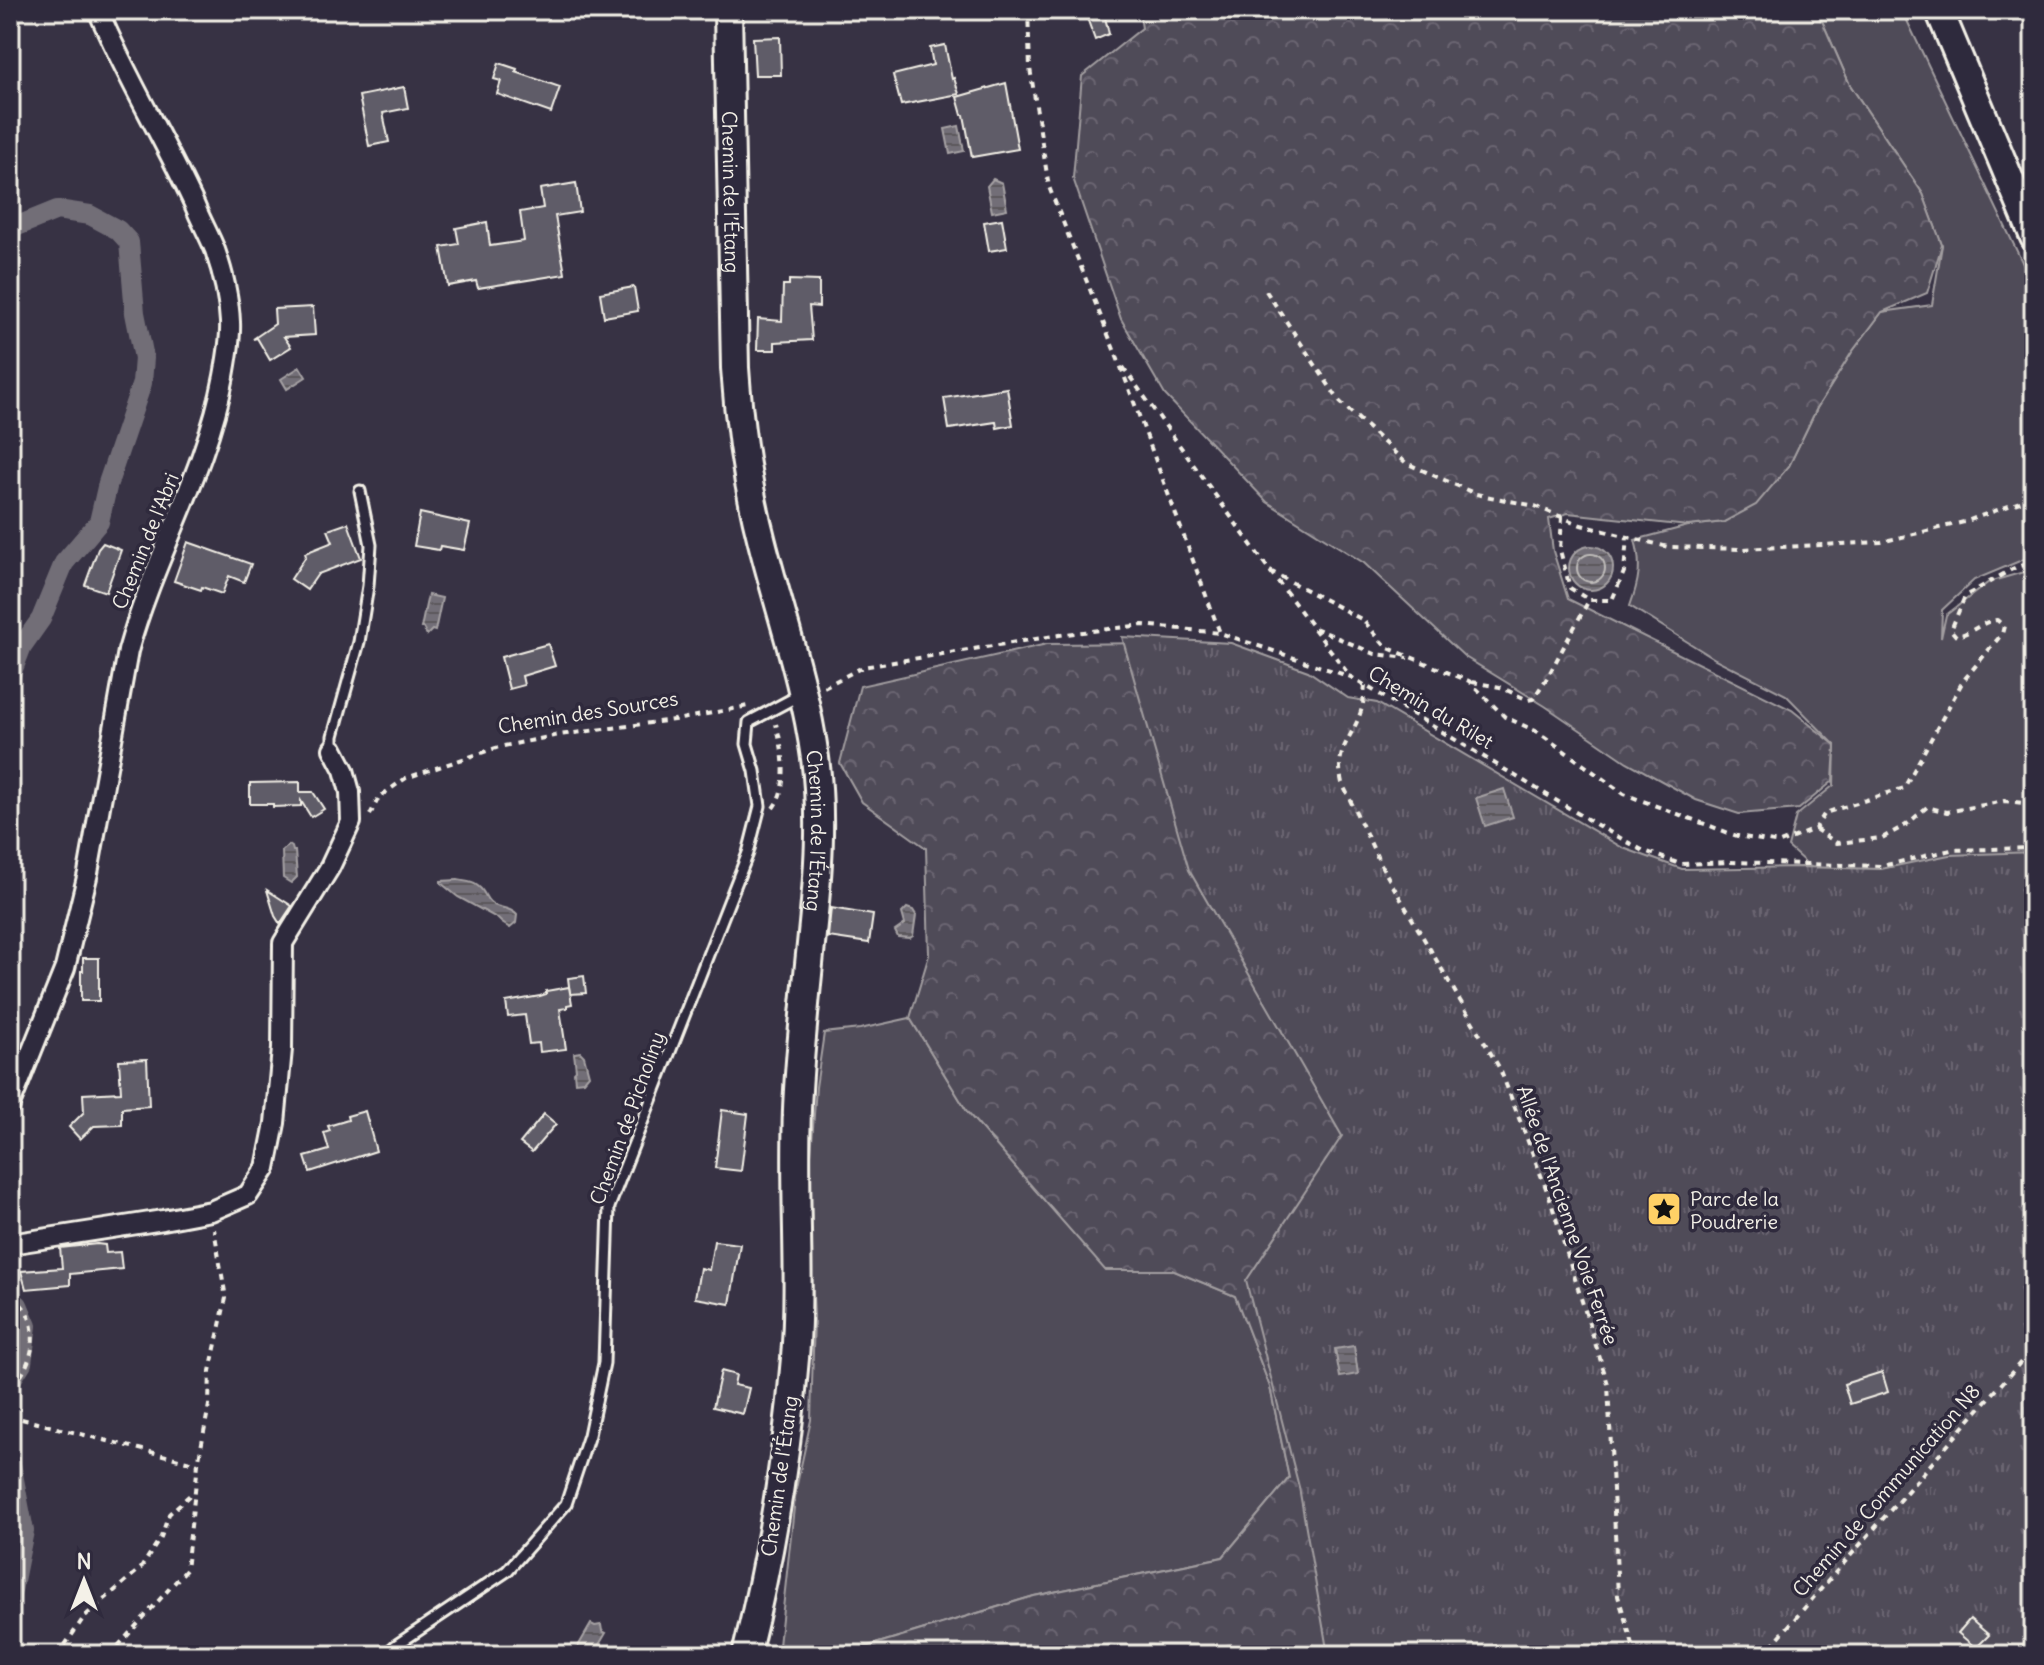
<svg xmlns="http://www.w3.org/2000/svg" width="2044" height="1665" font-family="Delius,sans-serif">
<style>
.grass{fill:#504b59;stroke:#a29ea0;stroke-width:2}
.forest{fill:url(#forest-crowns);stroke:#a29ea0;stroke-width:2}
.park{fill:url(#park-tufts);stroke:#a29ea0;stroke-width:2}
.water{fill:url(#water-rules);stroke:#a6a2a4;stroke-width:2}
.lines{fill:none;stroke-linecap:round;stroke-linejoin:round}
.shore{stroke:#c0bdbb;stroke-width:2}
.canal{stroke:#726e77;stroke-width:20}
.building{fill:#5f5c67;stroke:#f4f1e8;stroke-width:2}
.lane-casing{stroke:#f4f1e8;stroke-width:15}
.street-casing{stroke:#f4f1e8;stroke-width:24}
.secondary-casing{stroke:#f4f1e8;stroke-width:32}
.path{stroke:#f4f1e8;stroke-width:4;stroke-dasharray:6 6;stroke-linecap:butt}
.lane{stroke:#2f2a3d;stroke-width:9}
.street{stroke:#2f2a3d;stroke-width:18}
.secondary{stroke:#2f2a3d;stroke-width:26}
.labels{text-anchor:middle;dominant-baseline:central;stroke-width:7;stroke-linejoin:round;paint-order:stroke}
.street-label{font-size:20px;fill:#f4f1e8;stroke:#2f2a3d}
.poi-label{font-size:20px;fill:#f4f1e8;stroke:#2f2a3d;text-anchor:start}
</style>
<defs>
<pattern id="forest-crowns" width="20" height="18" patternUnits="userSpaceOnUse" patternTransform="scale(2)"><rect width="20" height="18" fill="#504b59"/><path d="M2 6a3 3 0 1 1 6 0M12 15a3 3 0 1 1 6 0" fill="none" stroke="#6a6571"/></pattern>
<pattern id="park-tufts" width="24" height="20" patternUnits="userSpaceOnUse" patternTransform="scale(2)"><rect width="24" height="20" fill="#504b59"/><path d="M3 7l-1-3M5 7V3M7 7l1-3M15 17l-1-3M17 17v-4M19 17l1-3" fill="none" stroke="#6a6571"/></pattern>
<pattern id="water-rules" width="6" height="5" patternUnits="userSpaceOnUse" patternTransform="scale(2)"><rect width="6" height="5" fill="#726e77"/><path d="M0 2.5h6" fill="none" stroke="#5b595c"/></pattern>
</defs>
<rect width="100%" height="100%" fill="#373244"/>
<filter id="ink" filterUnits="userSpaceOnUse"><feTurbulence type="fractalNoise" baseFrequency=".0125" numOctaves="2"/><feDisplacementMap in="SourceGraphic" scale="16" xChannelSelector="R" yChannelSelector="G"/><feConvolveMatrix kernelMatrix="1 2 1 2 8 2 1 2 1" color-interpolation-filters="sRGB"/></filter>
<g filter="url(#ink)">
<!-- grass -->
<g class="grass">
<path d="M1812,10H1902L2034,287V450L2029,510L2034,522V555L1974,580L1942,610L1941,638L1946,615L1989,582L2034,569V887L1815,871L1788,847L1796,816L1834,785L1835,745L1786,695L1715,659L1630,606C1639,581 1642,565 1635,540L1688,526L1724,522L1789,466L1817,408L1852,352L1882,312L1932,305L1942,245L1923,194L1850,85L1823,23Z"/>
<polygon points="910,1018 968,1113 1105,1269 1172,1270 1235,1296 1270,1387 1289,1478 1223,1557 1034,1596 862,1648 852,1655 778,1655 796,1489 811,1420 814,1316 808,1196 816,1087 824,1033 860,1029"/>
</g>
<!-- forest -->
<g class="forest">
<polygon points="1139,10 1814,10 1823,23 1850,85 1923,194 1942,245 1927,293 1882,312 1852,352 1817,408 1789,466 1756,505 1724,522 1688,526 1568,513 1549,519 1553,551 1568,599 1792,710 1835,745 1833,781 1799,809 1739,814 1696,800 1627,762 1545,706 1465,657 1364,563 1267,502 1165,395 1121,319 1073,178 1082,76 1142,28"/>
<polygon points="1162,643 1660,881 2034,887 1751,1655 853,1655 862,1648 1034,1596 1223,1557 1289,1478 1270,1387 1235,1296 1172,1270 1105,1270 968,1113 910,1018 929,955 926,848 862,802 840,763 860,686 1047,644"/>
</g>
<!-- park -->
<polygon class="park" points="1122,637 1231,643 1308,671 1348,698 1377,703 1623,848 1682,869 1801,867 1881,869 1949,855 2034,852 2034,1655 1328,1655 1299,1487 1246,1281 1342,1136 1189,870"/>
<!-- water -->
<g class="water">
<polygon points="959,126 964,151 950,154 945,129"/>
<polygon points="993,179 1002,183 1007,209 992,212 987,186"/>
<polygon points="300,367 306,377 287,389 281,379"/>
<circle cx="1591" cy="568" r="22"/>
<polygon points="428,595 442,598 435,631 432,630 427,635 423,628 421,628"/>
<polygon points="1504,789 1513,817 1485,826 1476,798"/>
<polygon points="289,845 292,847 293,851 295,851 297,877 291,883 283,878 282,851"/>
<path d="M458,880C471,882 479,883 485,895C489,901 487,901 494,905C502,909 510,907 517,915L516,923L510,928L502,923L497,918L458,897L441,883V881Z"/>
<polygon points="907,908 913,910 916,915 913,936 910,938 898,937 895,931 905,924 902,913"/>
<polygon points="580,1052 584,1056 589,1075 584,1081 575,1082 574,1072 576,1070 574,1053"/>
<polygon points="1354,1346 1358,1374 1340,1377 1335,1349"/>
<polygon points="591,1624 595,1626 601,1625 602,1631 606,1633 593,1655 573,1655"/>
</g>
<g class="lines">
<!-- shore -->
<circle class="shore" cx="1591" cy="568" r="14"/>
<!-- canal -->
<g class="canal">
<polyline points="10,229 57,210 90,215 118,230 129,242 135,313 144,358 142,383 108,483 99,522 64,563 41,619 22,646 10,677"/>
<polyline points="10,1303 18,1305 27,1326 22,1363 10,1382"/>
<polyline points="10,1459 24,1531 10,1600"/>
</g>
</g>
<!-- building -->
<g class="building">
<polygon points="1104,13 1109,34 1095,40 1087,18"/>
<polygon points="780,37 781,75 755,75 753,38"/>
<polygon points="945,45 952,79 954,78 959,94 901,105 893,75 933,65 930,48"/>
<polygon points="499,63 517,69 516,72 560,87 551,113 497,94 501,81 494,79"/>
<polygon points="1006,83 1018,149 972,157 964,115 962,115 957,97"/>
<polygon points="404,87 408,108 383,113 389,142 369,146 359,96"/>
<polygon points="576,183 580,212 555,216 565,274 478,288 476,281 448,286 441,247 459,244 456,228 487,222 490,246 524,241 520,212 543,208 540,189"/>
<polygon points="1002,219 1007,248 989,251 984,222"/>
<polygon points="789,280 819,281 819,307 809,306 812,340 775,342 775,350 757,350 758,319 782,321 783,285 789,285"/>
<polygon points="634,287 638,311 604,317 600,293"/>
<polygon points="313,307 315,335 284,337 291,347 270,360 257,338 253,339 275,324 274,309"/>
<polygon points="1007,388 1013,425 997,428 996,422 949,429 944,398"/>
<polygon points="420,513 470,524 464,550 440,546 439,550 414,546"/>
<polygon points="348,523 361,558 318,574 307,590 291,579 306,556 305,553 333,542 328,530"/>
<polygon points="188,542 251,564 244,582 229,576 222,594 202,587 201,590 174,581"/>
<polygon points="103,543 121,550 106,592 85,585 98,549"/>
<polygon points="548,644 555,666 522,676 524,685 509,689 501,657"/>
<polygon points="300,782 300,792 313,792 324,809 311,817 301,801 301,806 273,807 273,804 250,804 250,783"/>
<polygon points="267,890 292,906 280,924 275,916"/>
<polygon points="831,908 873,915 869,943 828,937"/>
<polygon points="83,958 99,958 99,1001 81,1001 81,971 83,971"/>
<polygon points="584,976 586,993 570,994 568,978"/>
<polygon points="569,987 572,1004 567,1005 567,1008 560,1009 566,1049 540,1052 539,1043 529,1044 525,1015 508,1017 506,1002 540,996 546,994 546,991"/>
<polygon points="147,1059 149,1106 122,1108 122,1125 94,1126 80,1139 69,1127 84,1112 83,1094 121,1092 119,1060"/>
<polygon points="722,1110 748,1114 741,1171 715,1168"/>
<polygon points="365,1111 376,1151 310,1172 305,1157 329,1150 324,1133 330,1131 328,1126 348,1120 347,1116"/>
<polygon points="544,1114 556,1124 532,1152 520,1143"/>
<polygon points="714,1241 740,1244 730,1304 695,1298 700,1268 709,1270"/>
<polygon points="97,1244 105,1245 106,1253 120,1252 122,1269 70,1274 70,1285 26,1289 21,1271 62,1268 60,1248"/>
<polygon points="721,1371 736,1375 734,1385 749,1388 743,1414 713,1407"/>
<polygon points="1882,1372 1888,1392 1850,1404 1844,1384"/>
<polygon points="1970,1619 1989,1635 1976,1648 1958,1633"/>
</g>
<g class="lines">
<!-- lane casing -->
<g class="lane-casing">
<g id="lane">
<polyline points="333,749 333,736 359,642 368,586 371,545 360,491"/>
<polyline points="385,1655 395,1646 507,1571 566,1504 589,1435 604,1363 609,1207 748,853 760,806 755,771 747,744 749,722 800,695"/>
</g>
</g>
<!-- street casing -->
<g class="street-casing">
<g id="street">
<path d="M10,1105L65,968L88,873L128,651C154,557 206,472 224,376C227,359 231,339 230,322C229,298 223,273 215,250C209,235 201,221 195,206C165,140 125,76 98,10"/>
<polyline points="10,1244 163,1220 211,1211 248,1195 266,1168 275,1123 282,1049 283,943 330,867 351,822 350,792 344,770 333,749"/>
</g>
</g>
<!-- secondary casing -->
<g class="secondary-casing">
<g id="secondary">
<path id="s1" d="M728,10L735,368C739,427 747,484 762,542C780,613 805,684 815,758C823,816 818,875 812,934C807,986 801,1038 798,1090C792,1179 802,1269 795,1358C787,1458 770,1558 746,1655"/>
<polyline points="1939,10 2034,237"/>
</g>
</g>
<!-- path -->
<g class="path">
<polyline points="1028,10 1030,68 1049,187 1119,362 1220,633"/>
<polyline points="1005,13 1006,10"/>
<polyline points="1266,291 1340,402 1406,463 1476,494 1535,506 1581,525 1668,547 1742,549 1881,542 1964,522 2034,497"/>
<polyline points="1123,367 1270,571 1350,676"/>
<polyline points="1562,517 1560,550 1570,588 1589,600 1612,600 1624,572 1627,537"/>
<path d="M1270,571L1363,620L1386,647L1469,681L1505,717L1538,732L1624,794L1737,836L1780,843L1815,829L1825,813L1904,788L1963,681L2002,634L2004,626L1997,620C1982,621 1971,634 1956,636L1951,630L1965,596L2016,567L2034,563"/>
<polyline points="1315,628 1375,654 1408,658"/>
<polyline points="1472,682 1500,687 1528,700 1533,699 1547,678 1589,600"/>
<path d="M1365,686C1364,694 1364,703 1361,711C1352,740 1334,748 1342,783L1382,867L1500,1069L1549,1196L1608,1384L1618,1596L1636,1655"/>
<polyline points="824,687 863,667 1066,634 1143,625 1220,633 1351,677 1597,825 1642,850 1680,864 1729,862 1882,866 1951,850 2034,848"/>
<path d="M773,808C790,786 783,748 776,724"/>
<polyline points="370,815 379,797 406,778 499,747 559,735 681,719 748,706"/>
<polyline points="1815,829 1837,843 1882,838 1906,825 1927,807 1947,812 2004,801 2034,804"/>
<path d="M10,1298C33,1305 37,1339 29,1359C25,1371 17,1382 10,1393"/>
<polyline points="10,1416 198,1464"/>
<polyline points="58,1655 85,1616 141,1568 161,1537 169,1514 192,1493"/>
<polyline points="110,1655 186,1570 198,1464 209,1405 210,1371 226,1298 214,1229"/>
<polyline points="1763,1655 2034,1347"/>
</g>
<!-- lane -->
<use href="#lane" class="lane"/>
<!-- street -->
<use href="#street" class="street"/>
<!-- secondary -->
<use href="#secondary" class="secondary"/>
</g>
</g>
<!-- icons -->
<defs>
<g id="sight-square" transform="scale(1.8)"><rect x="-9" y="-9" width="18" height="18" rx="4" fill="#ffd166" stroke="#2f2a3d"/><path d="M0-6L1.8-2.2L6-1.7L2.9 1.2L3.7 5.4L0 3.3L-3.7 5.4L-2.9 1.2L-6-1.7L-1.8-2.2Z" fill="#111"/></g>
</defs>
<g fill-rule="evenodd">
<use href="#sight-square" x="1664" y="1209"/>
</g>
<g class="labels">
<!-- street labels -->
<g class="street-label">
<text stroke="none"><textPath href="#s1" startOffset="182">Chemin de l’Étang</textPath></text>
<text transform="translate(145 541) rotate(-68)">Chemin de l'Abri</text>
<text transform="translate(1431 707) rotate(31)">Chemin du Rilet</text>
<text transform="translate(588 712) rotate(-9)">Chemin des Sources</text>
<text stroke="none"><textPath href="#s1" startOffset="830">Chemin de l’Étang</textPath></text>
<text transform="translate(627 1118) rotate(-70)">Chemin de Picholiny</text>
<text transform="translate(1568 1215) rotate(71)">Allée de l'Ancienne Voie Ferrée</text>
<text transform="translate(779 1476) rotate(-82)">Chemin de l’Étang</text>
<text transform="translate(1886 1490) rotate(-49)">Chemin de Communication N8</text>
</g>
<!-- poi labels -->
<g class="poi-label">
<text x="1690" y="1198">Parc de la<tspan x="1690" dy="23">Poudrerie</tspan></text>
</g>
</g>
<!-- margin -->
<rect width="2044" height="1665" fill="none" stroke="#2f2a3d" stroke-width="40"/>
<rect x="20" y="20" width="2004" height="1625" fill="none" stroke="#f4f1e8" stroke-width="3" filter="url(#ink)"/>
<!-- north arrow -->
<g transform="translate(84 1581)" stroke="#2f2a3d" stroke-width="6" paint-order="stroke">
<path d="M0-6L14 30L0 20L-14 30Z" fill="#f4f1e8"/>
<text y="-12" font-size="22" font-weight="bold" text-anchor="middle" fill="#f4f1e8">N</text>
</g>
</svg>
